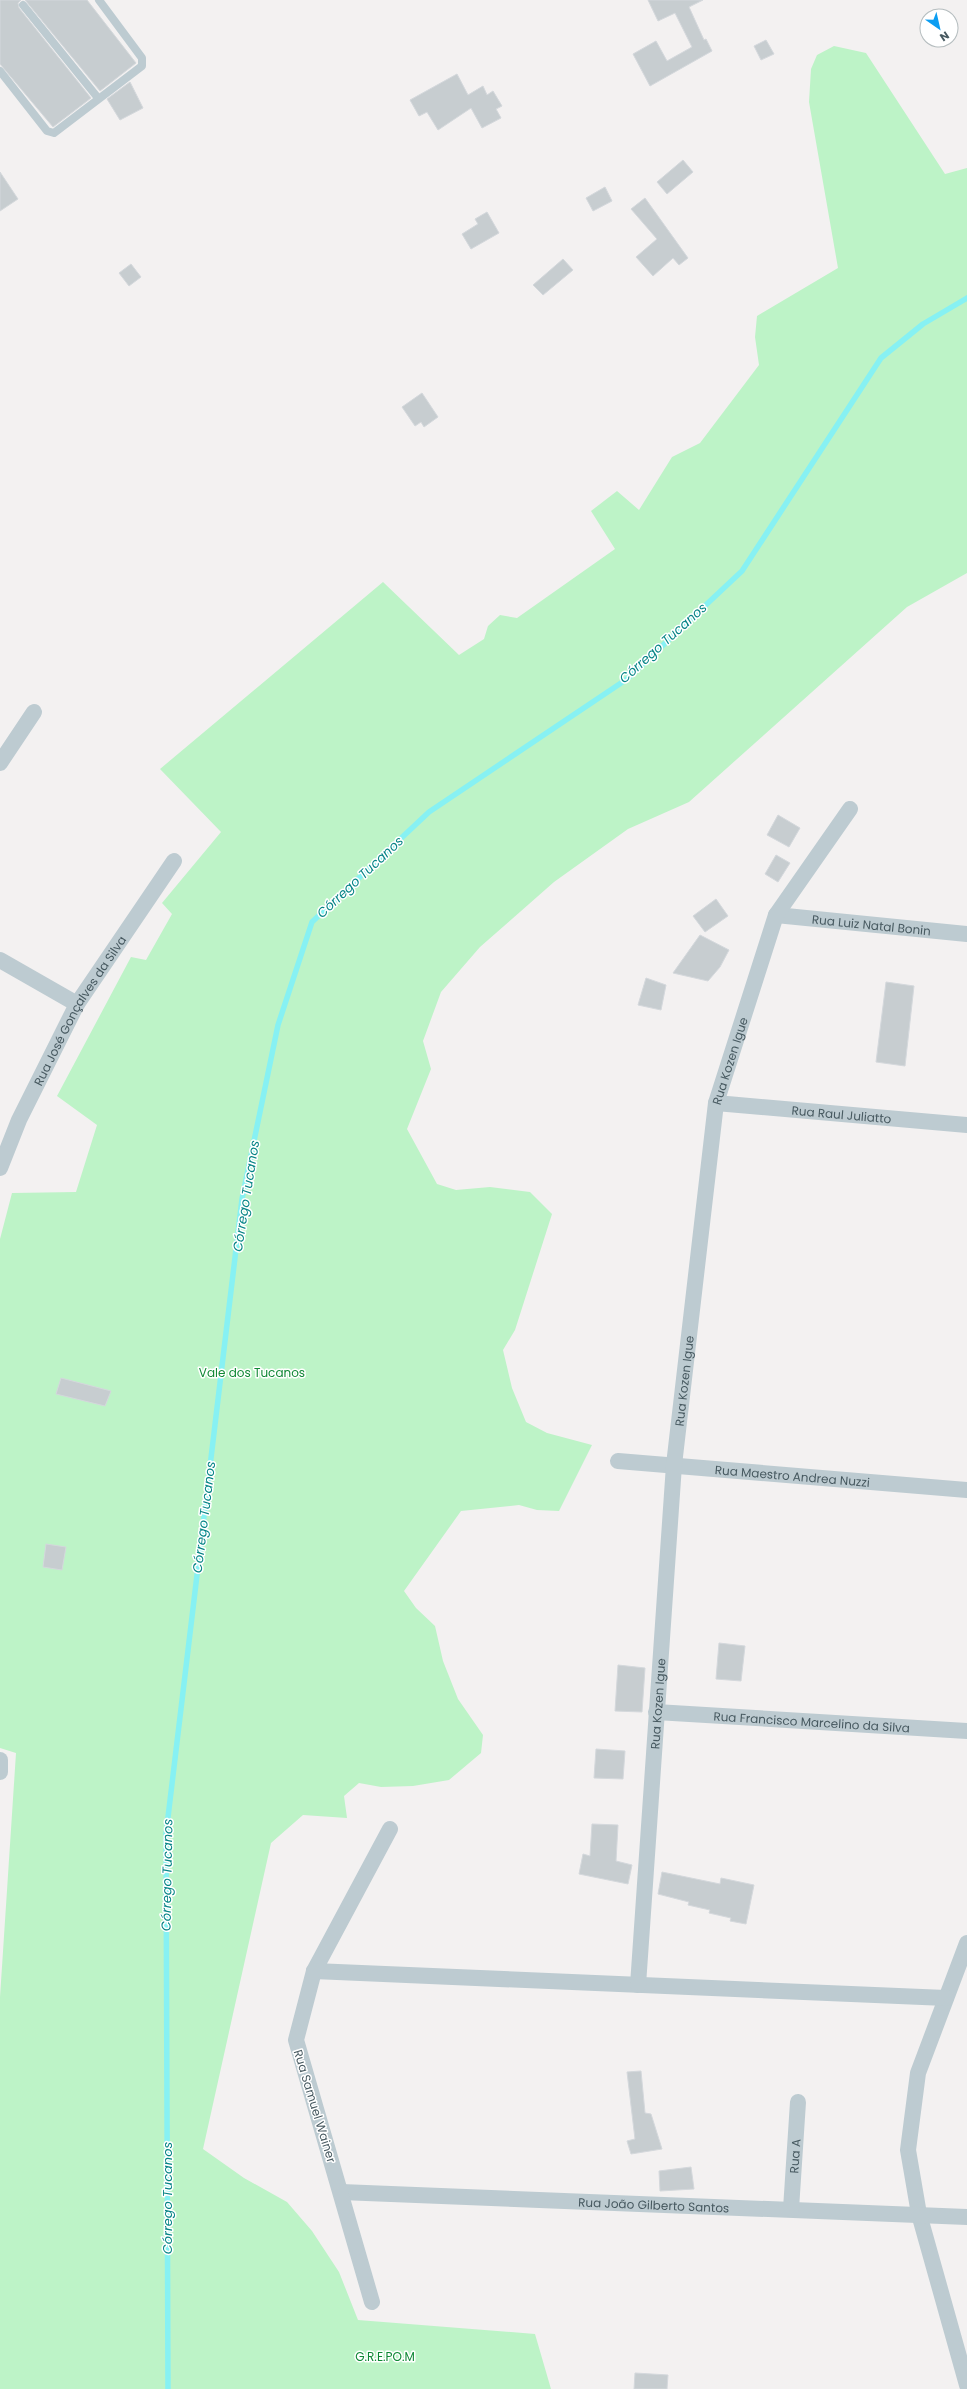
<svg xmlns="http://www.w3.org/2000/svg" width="967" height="2389" font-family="Poppins,sans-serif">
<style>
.green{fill:#bdf3c7}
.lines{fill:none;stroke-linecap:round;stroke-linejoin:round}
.stream{stroke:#87f1f3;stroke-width:5.5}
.building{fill:#c7cdd0;stroke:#d4d8dc}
.service{stroke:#bdcbd1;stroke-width:8}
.minor{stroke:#bdcbd1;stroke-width:16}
.labels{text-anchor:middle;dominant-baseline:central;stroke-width:3;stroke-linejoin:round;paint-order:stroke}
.street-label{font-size:12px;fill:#475960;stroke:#fff}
.park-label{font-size:12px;fill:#108835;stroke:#fff}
.water-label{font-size:13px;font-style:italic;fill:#068486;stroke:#fff}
</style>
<rect width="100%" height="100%" fill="#f3f1f1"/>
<!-- green -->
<polygon class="green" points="834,46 866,53 945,174 967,168 967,573 907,607 689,802 628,829 554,882 480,947 441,992 423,1041 431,1069 407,1129 437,1184 456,1190 490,1187 530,1192 552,1214 515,1330 503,1350 512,1388 526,1422 547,1433 592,1445 559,1511 537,1510 519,1505 461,1511 404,1591 416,1608 435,1626 443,1661 458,1699 483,1735 481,1753 449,1780 413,1786 381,1787 359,1783 344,1796 347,1818 303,1815 271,1843 203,2149 244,2178 287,2202 312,2231 339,2272 358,2320 535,2334 551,2389 0,2389 0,1997 16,1753 0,1748 0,1239 12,1193 76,1192 97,1125 57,1096 131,957 146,960 172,914 162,903 221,832 160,769 383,582 459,655 484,639 488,626 500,615 517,618 615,549 591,511 617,491 639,510 672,457 700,443 759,365 755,337 757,316 838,268 809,102 811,69 817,55"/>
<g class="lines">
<!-- stream -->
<polyline class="stream" points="168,2389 166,1834 242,1199 278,1025 312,922 429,812 627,679 742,571 881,358 923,324 967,298"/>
</g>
<!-- building -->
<g class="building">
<polygon points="0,0 21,0 18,3 19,8 91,98 53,127 0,64"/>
<polygon points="25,0 87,0 136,63 100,91"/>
<polygon points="648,0 703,0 689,7 704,40 706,39 712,51 650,86 633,54 656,41 667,61 692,47 675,13 658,21"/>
<polygon points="766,40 774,54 761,60 754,46"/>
<polygon points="457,74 468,95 483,86 487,95 493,91 502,106 496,109 501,118 482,128 471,108 438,130 427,112 419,116 410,100"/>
<polygon points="130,82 143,108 120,120 107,99"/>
<polygon points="683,160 693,172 667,194 657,182"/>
<polygon points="0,172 18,199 0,211"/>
<polygon points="605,187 612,201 593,211 586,198"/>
<polygon points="645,198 688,258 679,265 673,258 653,276 636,257 657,239 631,209"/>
<polygon points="487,212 499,233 471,249 462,234 478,224 475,219"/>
<polygon points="563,259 573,270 543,295 533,285"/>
<polygon points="131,264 141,277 129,286 119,273"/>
<polygon points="422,393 438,417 424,427 421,422 415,426 402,407"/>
<polygon points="778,815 800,828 789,847 767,835"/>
<polygon points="776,855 790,863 778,882 765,874"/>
<polygon points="716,899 728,916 705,932 693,916"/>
<polygon points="700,935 729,950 720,967 708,981 673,973"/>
<polygon points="646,978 666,985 661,1010 638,1005"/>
<polygon points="886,982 914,986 905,1066 876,1062"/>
<polygon points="61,1378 111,1391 105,1406 56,1394"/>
<polygon points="46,1544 66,1547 62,1570 43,1567"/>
<polygon points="719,1643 745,1646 741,1681 716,1679"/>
<polygon points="618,1665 645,1668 642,1712 615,1711"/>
<polygon points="596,1749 625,1751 623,1779 594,1778"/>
<polygon points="592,1824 618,1825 616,1861 632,1865 628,1884 579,1874 583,1854 590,1856"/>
<polygon points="662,1872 720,1884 721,1878 754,1885 746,1924 730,1921 731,1918 709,1913 710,1910 688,1905 689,1902 658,1894"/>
<polygon points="641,2071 645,2113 651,2114 662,2149 631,2154 627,2141 635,2139 627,2072"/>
<polygon points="691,2167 694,2189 660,2191 659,2171"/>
<polygon points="635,2373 668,2375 667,2389 634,2389"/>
</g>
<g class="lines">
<!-- service -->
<g class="service">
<polyline points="23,5 98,98"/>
<polyline points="0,71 47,131 54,133 142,66 142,58 99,0"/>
</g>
<!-- minor -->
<g class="minor">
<polyline points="0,763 34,712"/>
<path id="s1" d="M776,915L967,934"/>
<polyline points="0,960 77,1004"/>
<path id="s2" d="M716,1103L967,1125"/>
<path id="s3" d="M0,1168L19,1120L77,1004L174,861"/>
<path id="s4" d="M618,1461L967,1490"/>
<path id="s5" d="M656,1712L967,1731"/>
<polyline points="0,1760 0,1772"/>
<polyline points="967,1943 918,2073 908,2150 919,2214 967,2385"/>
<polyline points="314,1971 946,1998"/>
<path id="s6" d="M638,1985L674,1465L716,1103L776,915L850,809"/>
<path id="s7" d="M341,2192L967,2217"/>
<path id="s8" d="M791,2209L798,2102"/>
<polyline points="372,2302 296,2040 314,1971 390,1829"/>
</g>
</g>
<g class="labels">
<!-- street labels -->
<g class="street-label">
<text stroke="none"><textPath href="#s1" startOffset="96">Rua Luiz Natal Bonin</textPath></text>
<text stroke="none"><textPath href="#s3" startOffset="177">Rua José Gonçalves da Silva</textPath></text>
<text stroke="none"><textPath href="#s6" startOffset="930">Rua Kozen Igue</textPath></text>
<text stroke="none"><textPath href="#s2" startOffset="126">Rua Raul Juliatto</textPath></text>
<text stroke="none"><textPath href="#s6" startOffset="606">Rua Kozen Igue</textPath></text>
<text stroke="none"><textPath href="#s4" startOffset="175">Rua Maestro Andrea Nuzzi</textPath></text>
<text stroke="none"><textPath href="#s6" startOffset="282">Rua Kozen Igue</textPath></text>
<text stroke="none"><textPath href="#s5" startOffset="156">Rua Francisco Marcelino da Silva</textPath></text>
<text transform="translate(315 2106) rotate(73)">Rua Samuel Wainer</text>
<text stroke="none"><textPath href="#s8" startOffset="53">Rua A</textPath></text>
<text stroke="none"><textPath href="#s7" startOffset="313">Rua João Gilberto Santos</textPath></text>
</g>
<!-- park labels -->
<g class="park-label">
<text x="252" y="1372">Vale dos Tucanos</text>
<text x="385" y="2356">G.R.E.PO.M</text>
</g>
<!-- water labels -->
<g class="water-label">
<text transform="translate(663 643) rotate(-42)">Córrego Tucanos</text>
<text transform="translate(360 877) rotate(-43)">Córrego Tucanos</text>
<text transform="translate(246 1196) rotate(-81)">Córrego Tucanos</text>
<text transform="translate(204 1517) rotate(-83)">Córrego Tucanos</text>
<text transform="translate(167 1875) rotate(-89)">Córrego Tucanos</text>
<text transform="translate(167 2198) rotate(-90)">Córrego Tucanos</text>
</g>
</g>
<!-- north arrow -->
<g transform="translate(939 28) rotate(146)"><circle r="19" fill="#ffffff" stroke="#b5bdbf"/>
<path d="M0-3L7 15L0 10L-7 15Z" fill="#0b9df2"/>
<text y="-6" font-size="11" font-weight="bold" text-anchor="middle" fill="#475960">N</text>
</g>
</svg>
